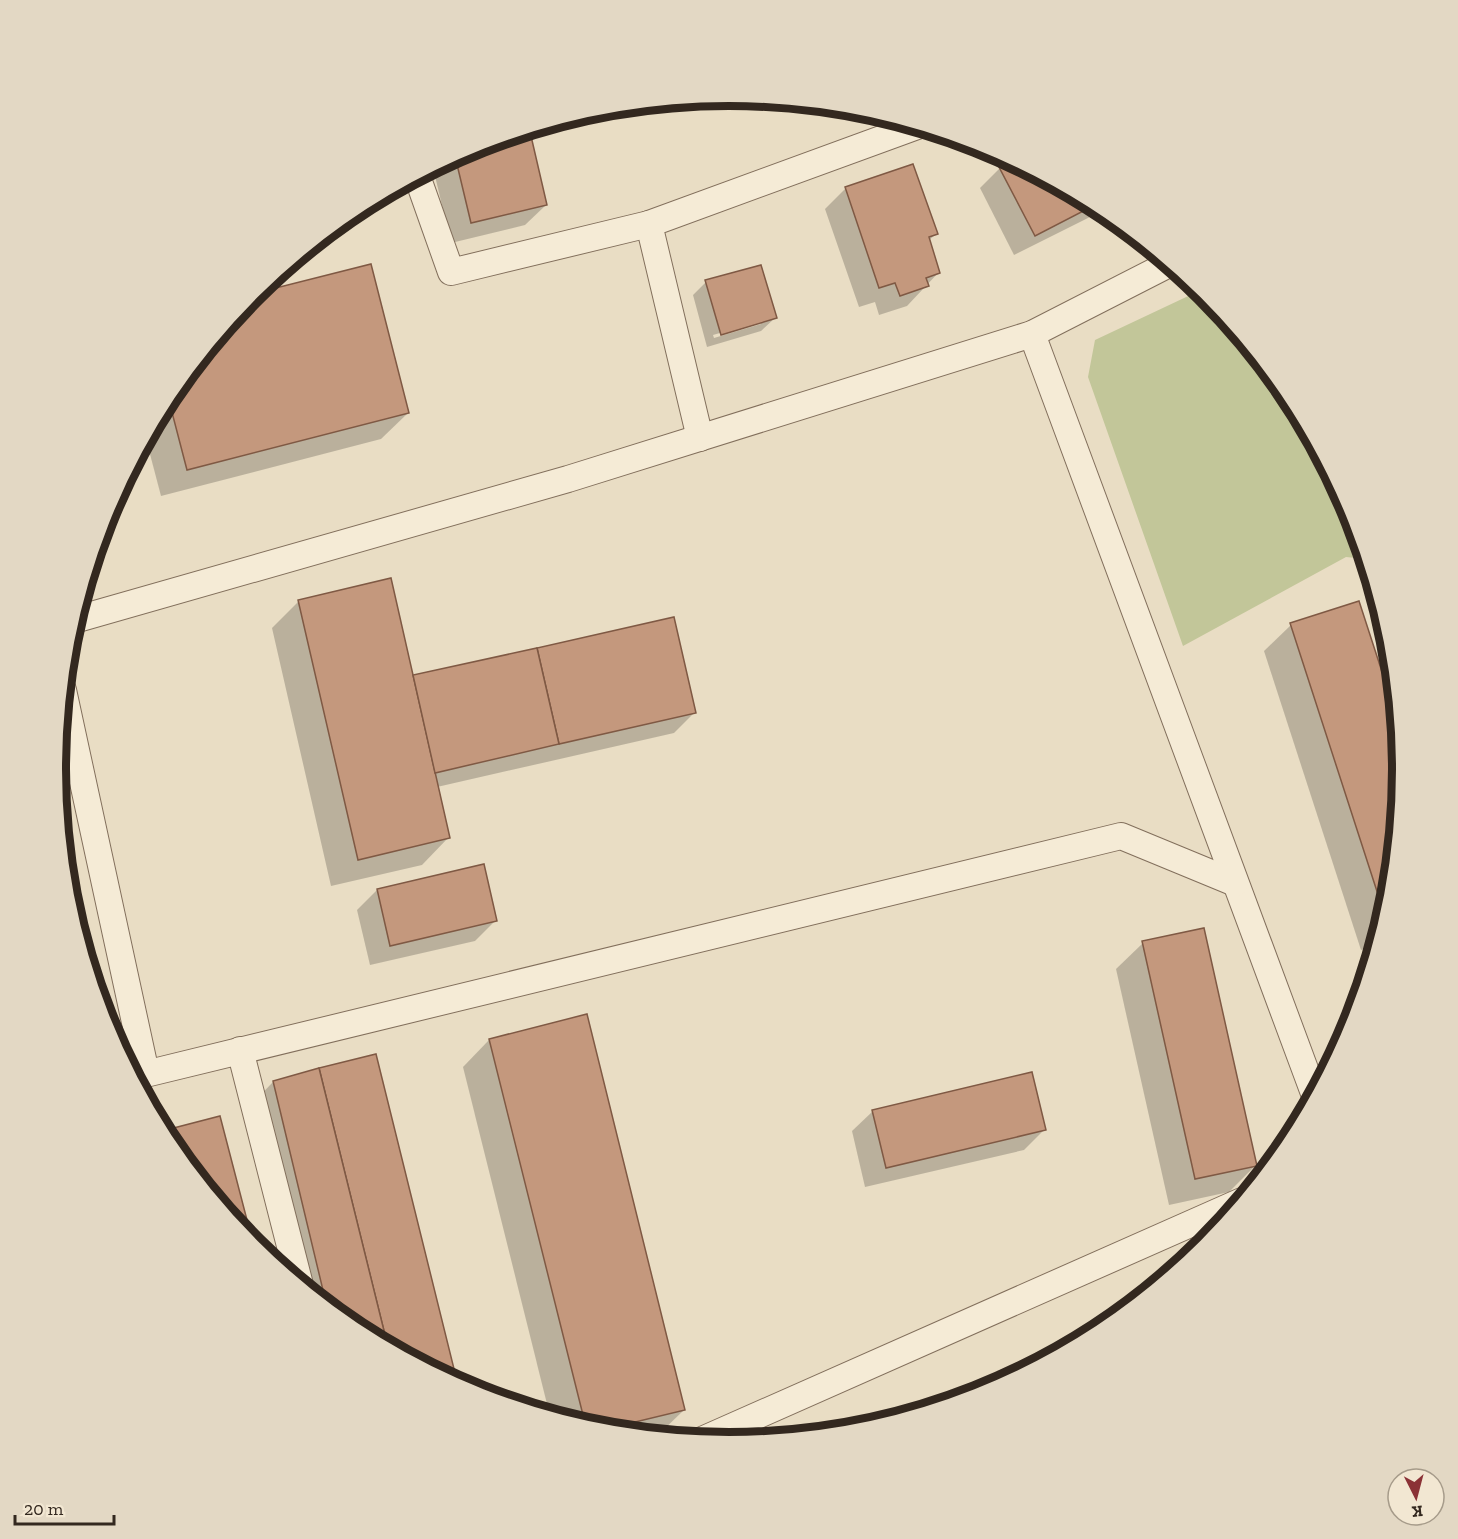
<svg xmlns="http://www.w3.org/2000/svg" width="1458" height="1539" font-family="'Zilla Slab',serif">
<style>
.green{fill:#c2c699}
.shadow{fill:#0003;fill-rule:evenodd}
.building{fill:#c4987d;stroke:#7f5944;stroke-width:1.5}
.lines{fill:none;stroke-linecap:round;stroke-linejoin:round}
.street-casing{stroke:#826f5c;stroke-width:28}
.street{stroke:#f5ebd6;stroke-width:26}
.rim{fill:none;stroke:#33281f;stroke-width:8}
</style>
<rect width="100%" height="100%" fill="#e9ddc4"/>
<!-- green -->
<polygon class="green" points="1201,290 1289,396 1351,512 1366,559 1346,557 1183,646 1088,377 1095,340"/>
<!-- shadow -->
<g class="shadow">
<polygon points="457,155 546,205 525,225 451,243 435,176"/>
<polygon points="1013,161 1104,210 1014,255 980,188 1000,168"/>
<polygon points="846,188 936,234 928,241 939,272 907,306 879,315 875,302 859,307 825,209"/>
<path d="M706,282L775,318L761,331L707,347L693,295ZM761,321V324L714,338L713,335Z"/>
<polygon points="250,296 408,413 381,439 161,496 146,439 169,395"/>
<polygon points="299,601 412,678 694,713 674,733 437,787 448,838 422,865 331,886 272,628"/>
<polygon points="1359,603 1398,725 1402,770 1389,901 1376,945 1361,950 1264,651 1291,625"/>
<polygon points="377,890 496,920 475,941 370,965 357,910"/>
<polygon points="1143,943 1256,1165 1229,1192 1169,1205 1116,969"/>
<polygon points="489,1040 684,1410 657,1436 597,1430 550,1416 463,1067"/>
<polygon points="273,1082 457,1384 355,1329 286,1273 247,1109"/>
<polygon points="873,1111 1044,1130 1024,1150 865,1187 852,1131"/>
<polygon points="219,1118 252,1245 169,1143 163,1132"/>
</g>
<!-- building -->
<g class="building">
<polygon points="531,136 547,205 471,223 455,156 462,152"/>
<polygon points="1012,161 1095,205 1035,236 999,167"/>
<polygon points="913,164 938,234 929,237 940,273 926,278 929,286 900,296 895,283 879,288 845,187"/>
<polygon points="371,264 409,413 187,470 168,397 252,294"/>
<polygon points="761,265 777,318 721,335 705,280"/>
<polygon points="391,578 450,838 358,860 298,600"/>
<polygon points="1359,601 1397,718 1402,770 1389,901 1385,916 1290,623"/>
<polygon points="674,617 696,713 559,744 537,648"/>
<polygon points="537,648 559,744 435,773 413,675"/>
<polygon points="484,864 497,921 390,946 377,889"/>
<polygon points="1204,928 1257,1166 1195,1179 1142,941"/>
<polygon points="587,1014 685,1410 602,1430 586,1427 489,1039"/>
<polygon points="376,1054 458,1385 388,1347 319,1068"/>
<polygon points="319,1068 388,1347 355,1329 327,1307 273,1081"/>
<polygon points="1032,1072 1046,1130 886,1168 872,1110"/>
<polygon points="220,1116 254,1247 169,1143 162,1131"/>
</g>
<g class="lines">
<!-- street casing -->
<g class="street-casing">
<g id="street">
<polyline points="417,176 451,272 649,224"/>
<polyline points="1032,334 1315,1096"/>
<polyline points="700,438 649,224 917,126"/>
<polyline points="74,620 568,479 1032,334 1169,264"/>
<polyline points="63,690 146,1073"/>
<polyline points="240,1050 300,1285"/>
<polyline points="133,1077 1121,836 1235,883"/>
<polyline points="702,1440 1242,1201"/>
</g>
</g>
<!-- street -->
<use href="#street" class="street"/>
</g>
<!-- crop -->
<path d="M0 0H1458V1539H0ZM66 769a663 663 0 1 1 1326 0a663 663 0 1 1-1326 0Z" fill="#e3d8c4" fill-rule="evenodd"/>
<path class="rim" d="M66 769a663 663 0 1 1 1326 0a663 663 0 1 1-1326 0Z"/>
<!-- north arrow -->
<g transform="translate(1416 1497) rotate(174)"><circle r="28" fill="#f2e7d2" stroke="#a69b8a" stroke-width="1.5"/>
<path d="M0-4.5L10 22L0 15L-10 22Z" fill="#8b3236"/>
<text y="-9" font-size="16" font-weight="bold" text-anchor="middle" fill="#33281f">K</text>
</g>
<!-- scale -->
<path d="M15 1515v9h99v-9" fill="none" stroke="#33281f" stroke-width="3"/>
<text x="24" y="1515" font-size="18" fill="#33281f" stroke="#f2e7d2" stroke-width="4.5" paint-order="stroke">20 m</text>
</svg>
